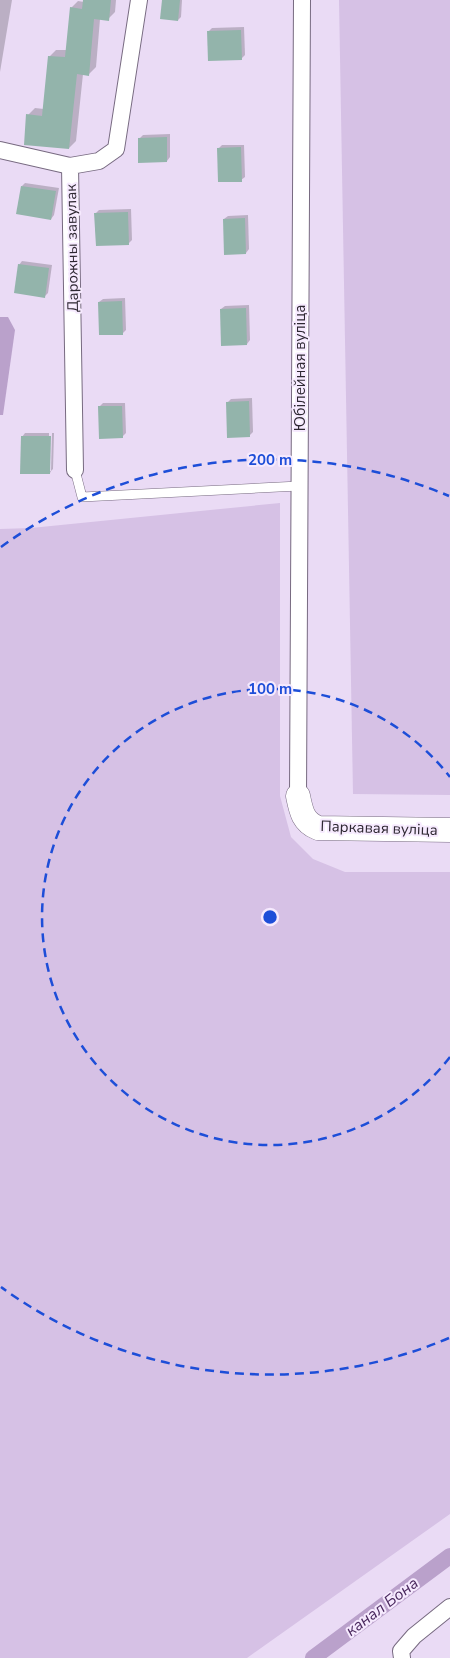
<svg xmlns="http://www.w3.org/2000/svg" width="450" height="1658" font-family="'Nunito Sans',sans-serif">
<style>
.green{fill:#d6c1e5}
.water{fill:#baa1cb}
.shadow{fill:#0003}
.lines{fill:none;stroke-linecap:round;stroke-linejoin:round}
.canal{stroke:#baa1cb;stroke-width:16}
.building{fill:#93b4ab}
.lane-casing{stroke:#776a80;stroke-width:10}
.street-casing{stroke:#776a80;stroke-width:18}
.secondary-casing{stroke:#776a80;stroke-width:25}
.lane{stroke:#fff;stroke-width:9}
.street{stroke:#fff;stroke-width:16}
.secondary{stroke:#fff;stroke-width:24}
.ring{fill:none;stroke:#1d4ed8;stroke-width:2.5;stroke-dasharray:9 6}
.labels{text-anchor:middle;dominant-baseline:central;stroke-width:4;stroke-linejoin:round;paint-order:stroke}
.street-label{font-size:15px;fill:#2d2731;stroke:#f6eafe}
.water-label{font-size:16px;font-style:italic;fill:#4a295e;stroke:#f6eafe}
.centre{fill:#1d4ed8;stroke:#f6eafe;stroke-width:2.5}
.ring-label{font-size:15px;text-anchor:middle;font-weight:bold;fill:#1d4ed8;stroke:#f6eafe;stroke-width:4;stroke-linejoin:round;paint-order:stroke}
</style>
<rect width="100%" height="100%" fill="#eadbf5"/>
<!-- green -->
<g class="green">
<polygon points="339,0 450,0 450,795 353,794"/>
<polygon points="280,503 280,796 291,837 313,859 345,872 450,872 450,1514 247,1658 0,1658 0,529 31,528"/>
</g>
<!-- water -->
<polygon class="water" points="0,317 8,317 15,330 3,415 0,415"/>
<!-- shadow -->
<g class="shadow">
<polygon points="0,0 12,0 0,72"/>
<polygon points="84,0 116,0 115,12 108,19 100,19 96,67 89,74 83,74 76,141 69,148 28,115 35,108 44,109 49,57 56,50 67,50 71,8 78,1 84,2"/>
<polygon points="163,0 182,0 181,17 178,20"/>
<polygon points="244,27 245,55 241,59 208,32 212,28"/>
<polygon points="170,134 170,157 167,161 139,139 143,135"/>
<polygon points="222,145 244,145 245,177 241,180 218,149"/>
<polygon points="25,183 59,188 54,215 51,219 22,186"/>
<polygon points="131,209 132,240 128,244 96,213 99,210"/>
<polygon points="248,215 249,249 246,253 224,219 228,216"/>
<polygon points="22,261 52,265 48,293 44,297 19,265"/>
<polygon points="125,298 126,330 122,334 99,302 103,299"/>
<polygon points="249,305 250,340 247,344 221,309 225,306"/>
<polygon points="252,398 253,432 249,436 228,402 231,399"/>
<polygon points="103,403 125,403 126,433 122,437 99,407"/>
<polygon points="25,433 49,433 49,471 51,471 50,473 22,437"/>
<polygon points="52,433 54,433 53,469 51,471"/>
</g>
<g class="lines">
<!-- canal -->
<polyline class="canal" points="313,1658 450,1556"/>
</g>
<!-- building -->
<g class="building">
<polygon points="83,0 111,0 109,21 94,19 89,76 77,74 69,149 24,145 26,114 42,116 48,56 65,57 70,7 82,9"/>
<polygon points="162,0 180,0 178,21 160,19"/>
<polygon points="241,30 242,60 208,61 207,31"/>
<polygon points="167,137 167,162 138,163 138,138"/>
<polygon points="241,147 242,182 218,182 217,148"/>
<polygon points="21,186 56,191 51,220 16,214"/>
<polygon points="128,212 129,245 96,246 94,213"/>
<polygon points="245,218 246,254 224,255 223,219"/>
<polygon points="18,264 49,268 45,298 14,293"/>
<polygon points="122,301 123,335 99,335 98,302"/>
<polygon points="246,308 247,345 221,346 220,309"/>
<polygon points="249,401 250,437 227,438 226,402"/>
<polygon points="98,406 122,406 123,438 99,439"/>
<polygon points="21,436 51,436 50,474 20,474"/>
</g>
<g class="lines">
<!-- lane casing -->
<g class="lane-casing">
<polyline id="lane" points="75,470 82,497 299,486"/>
</g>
<!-- street casing -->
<g class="street-casing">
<g id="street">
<polyline points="0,150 70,166"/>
<polyline points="75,470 70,166 99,161 116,149 139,0"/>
<polyline points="298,796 302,0"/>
<polyline points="402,1658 401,1651 414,1636 450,1607"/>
</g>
</g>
<!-- secondary casing -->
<g class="secondary-casing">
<path id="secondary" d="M298,796C301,811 303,822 318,828L450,830"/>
</g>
<!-- lane -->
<use href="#lane" class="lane"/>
<!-- street -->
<use href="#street" class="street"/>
<!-- secondary -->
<use href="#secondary" class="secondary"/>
</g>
<!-- distance rings -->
<g class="ring">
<path d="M450 1057A228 228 0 1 1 450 777"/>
<path d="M449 1338A457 457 0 0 1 1 1287M1 547A457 457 0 0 1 449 496"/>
</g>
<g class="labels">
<!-- street labels -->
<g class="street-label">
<text transform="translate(72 248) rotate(-91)">Дарожны завулак</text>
<text transform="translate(300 368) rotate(-90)">Юбілейная вуліца</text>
<text transform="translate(379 828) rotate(2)">Паркавая вуліца</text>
</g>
<!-- water labels -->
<g class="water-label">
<text transform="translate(382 1607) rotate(-37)">канал Бона</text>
</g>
</g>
<circle cx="270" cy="917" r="8" class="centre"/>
<g class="ring-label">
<text x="270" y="465">200 m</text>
<text x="270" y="694">100 m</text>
</g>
</svg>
